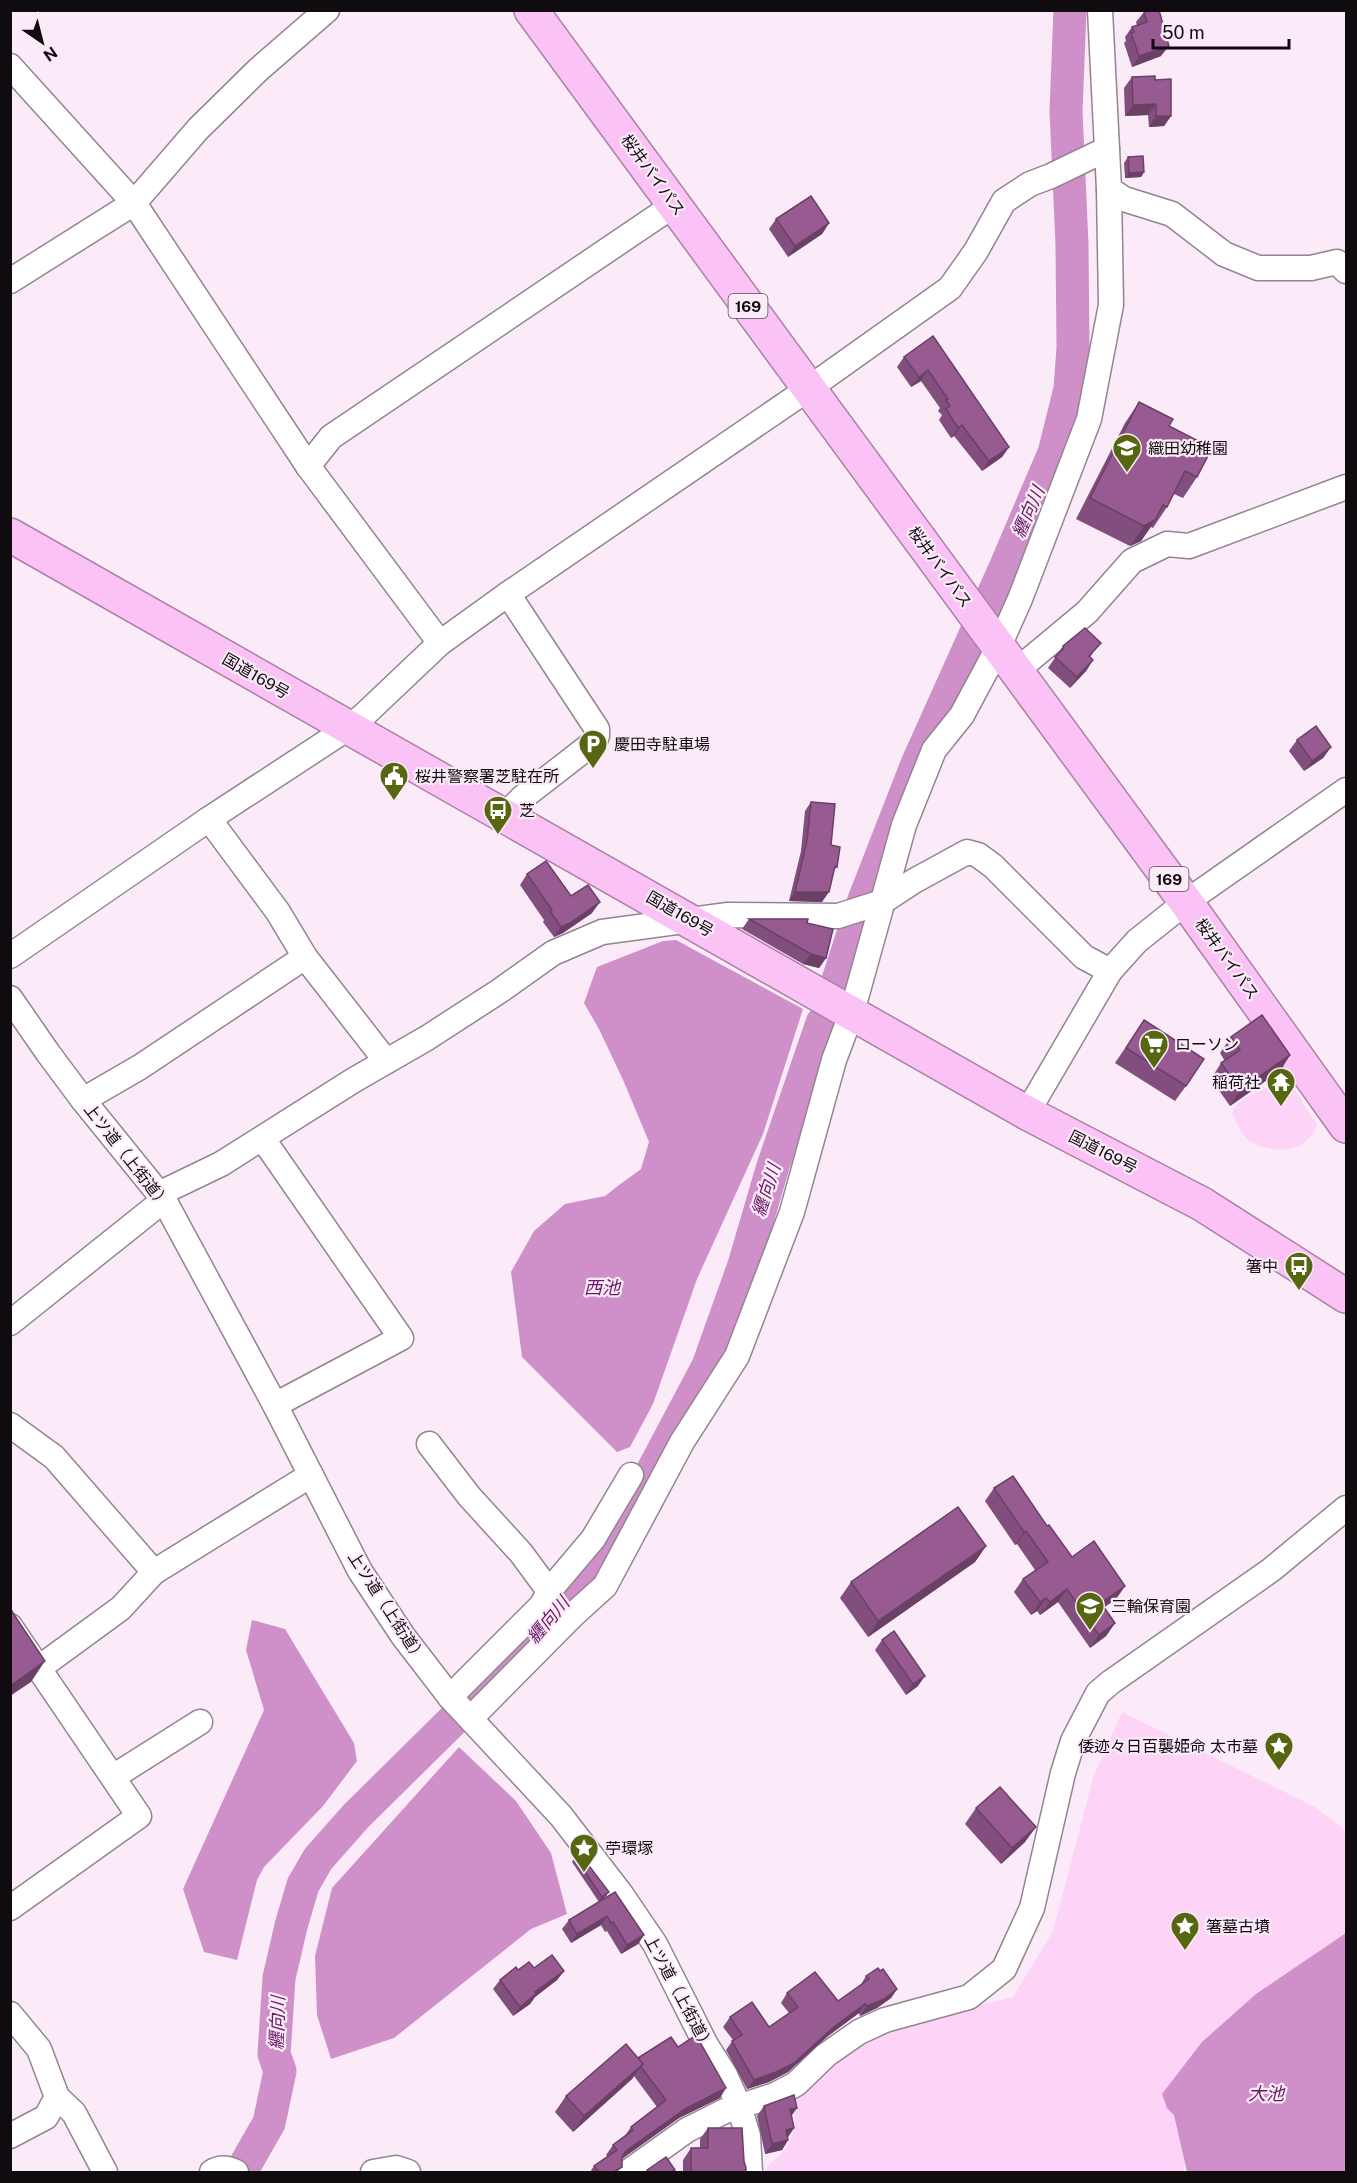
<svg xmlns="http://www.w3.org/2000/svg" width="1357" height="2183" font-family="'Public Sans','Noto Sans JP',sans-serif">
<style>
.green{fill:#fdd3f8}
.water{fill:#cf8fc9}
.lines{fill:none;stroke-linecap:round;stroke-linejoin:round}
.river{stroke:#cf8fc9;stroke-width:33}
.minor-casing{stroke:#938490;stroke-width:27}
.highway-casing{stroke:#a982a4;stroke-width:36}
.minor{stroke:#fff;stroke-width:24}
.highway{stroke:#fbc2f5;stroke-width:33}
.wall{fill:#824e7e}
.shaded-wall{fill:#6a4066}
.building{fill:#975b92;stroke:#6a4066;stroke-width:1.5}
.labels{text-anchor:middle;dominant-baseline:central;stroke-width:4.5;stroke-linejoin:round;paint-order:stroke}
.shield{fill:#fbebf9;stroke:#564e55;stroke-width:1.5}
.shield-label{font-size:15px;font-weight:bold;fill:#100b0f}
.street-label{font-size:16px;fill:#100b0f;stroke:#fbebf9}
.poi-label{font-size:16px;fill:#100b0f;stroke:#fbebf9;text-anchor:start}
.water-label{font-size:18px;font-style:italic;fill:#671b63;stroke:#fbebf9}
</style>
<rect width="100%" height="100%" fill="#fbebf9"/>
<!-- green -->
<g class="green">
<path d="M1278,1085L1295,1090L1317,1125C1308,1146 1290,1154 1267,1148C1260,1147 1251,1143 1246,1138C1240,1131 1235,1121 1232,1113C1237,1098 1264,1087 1278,1085Z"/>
<path d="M1122,1712L1315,1807L1346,1831V1942L1180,2073L1184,2172H764C769,2161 781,2157 787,2147C796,2132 796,2114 793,2098L851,2049L903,2025L1013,1997L1053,1931L1093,1778Z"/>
</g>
<!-- water -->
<g class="water">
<polygon points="676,940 803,1009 763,1134 697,1279 653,1404 630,1447 617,1452 522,1357 511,1272 534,1231 565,1204 605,1196 619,1185 641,1169 649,1142 624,1082 599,1029 584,1003 597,967 663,941"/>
<polygon points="252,1620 285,1629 354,1743 357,1761 323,1806 264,1867 257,1880 237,1960 204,1952 183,1889 264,1710 246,1650"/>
<polygon points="459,1747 516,1801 551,1853 567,1914 531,1929 394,2038 331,2059 317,2015 315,1956 332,1888"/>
<polygon points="1346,1933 1346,2172 1187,2172 1174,2115 1167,2108 1162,2094 1202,2042 1256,1994"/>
</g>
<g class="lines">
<!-- river -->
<g class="river">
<polyline points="837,983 864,900 917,764 1005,568 1054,453 1070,389 1073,348 1072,244 1066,111 1070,10"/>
<polyline points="241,2172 269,2123 280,2071 274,2054 279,1978 291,1926 303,1885 318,1859 356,1816 515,1659 585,1576 637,1500 708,1366 744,1265 773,1166 822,1023"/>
</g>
<!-- minor casing -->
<g class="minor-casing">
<g id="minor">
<polyline points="1100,10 1109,189 1124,199 1172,214 1224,254 1258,268 1311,268 1337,262 1346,271"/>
<polyline points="10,66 134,203 308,466 440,643"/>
<polyline points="10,281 134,203 198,129 258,70 327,10"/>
<polyline points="308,466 331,437 674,205"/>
<polyline points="1016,671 1087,612 1132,561 1167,544 1189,546 1346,487"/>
<polyline points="505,815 522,798 593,743 597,736 597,729 508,594"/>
<polyline points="209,819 278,912 305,957 386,1061"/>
<polyline points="10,956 209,819 348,728 364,715 440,643 508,594 808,389 950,288 976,251 1004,201 1030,184 1051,176 1107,149"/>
<polyline points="10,998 48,1053 83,1100 164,1200 275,1405 360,1571 403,1636 450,1697 561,1816 621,1894 655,1944 706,2045 725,2075 739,2106 748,2136 750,2172"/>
<polyline points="83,1100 140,1067 305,957"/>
<polyline points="1027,1113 1110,971 1137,941 1186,902 1346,790"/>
<polyline points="263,1139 401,1338 275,1405"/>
<polyline points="10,1323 164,1200 167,1190 221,1164 354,1080 427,1038 501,990 553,953 602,932 728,915 838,916 882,902 914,881 967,852 978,855 993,866 1084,957 1110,971"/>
<polyline points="10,1425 54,1457 154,1572"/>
<polyline points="429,1444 469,1496 521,1553 549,1591"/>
<polyline points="10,1626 139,1816 10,1908"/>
<polyline points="39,1668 121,1608 154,1572 311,1475"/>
<polyline points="450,1697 542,1605 549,1591 593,1539 631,1475"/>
<polyline points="471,1718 573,1615 605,1586 682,1442 737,1356 792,1212 834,1060 852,1012 904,825 934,750 962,715 999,646 1020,599 1089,419 1111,305 1109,189"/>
<polyline points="113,1777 200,1722"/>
<polyline points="10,2014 39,2049 57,2097 46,2117 10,2136"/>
<polyline points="57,2097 74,2113 105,2172"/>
<path d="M212,2172C220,2167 228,2168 236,2172"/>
<polyline points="373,2172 396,2168 408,2172"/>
<polyline points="628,2172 687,2130 725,2111 775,2095 796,2084 826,2055 859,2032 885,2020 969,1997 1004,1969 1032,1908 1063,1773 1073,1741 1098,1693 1111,1682 1271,1570 1346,1508"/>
</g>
</g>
<!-- highway casing -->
<g class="highway-casing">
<g id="highway">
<polyline points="531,10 1186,902 1346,1126"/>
<polyline points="10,535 1027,1113 1202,1204 1346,1296"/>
</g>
</g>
<!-- minor -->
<use href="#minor" class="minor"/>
<!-- highway -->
<use href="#highway" class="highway"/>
</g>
<!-- wall -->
<g class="wall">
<polygon points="1144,12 1161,56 1132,67 1124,43 1126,41 1125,37 1132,27 1137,25 1136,22"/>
<polygon points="1132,77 1155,80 1171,116 1164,126 1149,127 1148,115 1125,116 1124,88"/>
<polygon points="1128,157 1144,172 1141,177 1125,178 1124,163"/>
<polygon points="776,219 829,223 822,234 788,257 769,229"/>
<polygon points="933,336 1009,447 1002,457 982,471 954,436 951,438 939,420 942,415 938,411 940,408 921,381 911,387 897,367 904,357"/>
<polygon points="1139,402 1169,426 1197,477 1183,498 1174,494 1167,507 1153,528 1151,527 1141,541 1130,546 1076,519 1125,423"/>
<polygon points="1063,646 1093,653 1090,657 1093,660 1086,671 1070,688 1048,668"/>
<polygon points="1297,740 1331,747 1323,758 1304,771 1289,751"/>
<polygon points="811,802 837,867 834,870 822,902 789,901 801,851 805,811"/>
<polygon points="527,874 571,896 592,913 563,933 554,937 543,922 544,920 520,885"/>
<polygon points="749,919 807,923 826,958 819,968 803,964 742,929"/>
<polygon points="1144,1020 1186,1086 1175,1101 1115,1063"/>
<polygon points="1231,1037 1290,1055 1280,1071 1230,1106 1211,1079 1221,1063 1225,1061 1220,1053"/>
<polygon points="994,1488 1047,1526 1072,1557 1125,1586 1116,1599 1104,1607 1115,1623 1106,1636 1090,1648 1058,1602 1040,1615 1037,1611 1031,1615 1014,1592 1023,1579 1035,1570 1017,1544 1015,1545 985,1501"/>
<polygon points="986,1546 975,1562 868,1637 840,1598 851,1582"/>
<polygon points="882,1640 918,1686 906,1695 875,1650"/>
<polygon points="976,1808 1025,1842 1001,1864 965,1824"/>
<polygon points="575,1857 605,1897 600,1901 644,1935 638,1944 621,1954 607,1931 605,1932 601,1925 571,1943 562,1929 569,1920 599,1902 572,1862"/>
<polygon points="534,1968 564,1971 557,1980 535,1997 530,2004 513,2016 493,1989 500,1980 518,1970"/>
<polygon points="866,1976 897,1989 891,1998 877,2008 860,2016 859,2013 828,2036 788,2072 769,2082 747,2089 726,2050 733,2040 723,2027 730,2017 769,2027 789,2013 781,2003 787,1993 838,2001 860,1986"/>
<polygon points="678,2047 720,2098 679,2118 622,2159 618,2172 590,2172 594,2166 608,2157 606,2155 613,2145 624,2137 631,2127 657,2107 634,2076 632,2079 573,2132 555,2112 566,2096 638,2058"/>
<polygon points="764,2106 794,2128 788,2137 788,2140 782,2150 765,2154 757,2116"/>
<polygon points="708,2128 744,2161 746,2172 683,2172 683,2160 691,2148 700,2148 700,2139"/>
</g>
<!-- shaded-wall -->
<g class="shaded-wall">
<polygon points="1169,46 1161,56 1132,67 1139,56"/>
<polygon points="1156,104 1148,115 1125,116 1133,105"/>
<polygon points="1156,116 1171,116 1164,126 1149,127"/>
<polygon points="1144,172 1141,177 1125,178 1129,173"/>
<polygon points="829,223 822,234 788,257 795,246"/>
<polygon points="928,370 921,381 911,387 919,377"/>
<polygon points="962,425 954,436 951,438 958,428"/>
<polygon points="1009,447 1002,457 982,471 989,461"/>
<polygon points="1155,520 1141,541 1130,546 1144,526"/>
<polygon points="1093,660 1086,671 1070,688 1077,677"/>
<polygon points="1331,747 1323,758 1304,771 1312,761"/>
<polygon points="795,892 829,892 822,902 789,901"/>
<polygon points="600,902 592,913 563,933 554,937 561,927"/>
<polygon points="811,954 826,958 819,968 803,964"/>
<polygon points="1290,1055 1280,1071 1230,1106 1240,1090"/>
<polygon points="1026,1531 1017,1544 1015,1545 1024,1532"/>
<polygon points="986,1546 975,1562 868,1637 878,1621"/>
<polygon points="1125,1586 1116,1599 1092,1616 1101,1603"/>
<polygon points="1067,1589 1058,1602 1040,1615 1050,1602"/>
<polygon points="1046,1598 1037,1611 1031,1615 1040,1602"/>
<polygon points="1115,1623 1106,1636 1090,1648 1099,1635"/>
<polygon points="45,1661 31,1682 10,1696 10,1686"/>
<polygon points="925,1676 918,1686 906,1695 913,1684"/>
<polygon points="1036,1827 1025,1842 1001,1864 1012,1848"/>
<polygon points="609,1892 605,1897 599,1902 602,1897"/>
<polygon points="607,1916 601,1925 571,1943 577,1934"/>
<polygon points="644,1935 638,1944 621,1954 627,1945"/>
<polygon points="564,1971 557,1980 535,1997 530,2004 513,2016 520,2007 535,1992"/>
<polygon points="897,1989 891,1998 877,2008 860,2016 867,2006"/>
<polygon points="865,2004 859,2013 828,2036 788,2072 769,2082 747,2089 754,2080 835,2026"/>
<polygon points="643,2064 632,2079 573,2132 584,2116"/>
<polygon points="726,2088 720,2098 679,2118 620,2160 626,2151 685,2109"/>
<polygon points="797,2108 790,2118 790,2109"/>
<polygon points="794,2128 787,2138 786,2130"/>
<polygon points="788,2140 782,2150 765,2154 772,2144"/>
</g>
<!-- building -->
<g class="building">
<polygon points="1148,10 1159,10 1169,46 1139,56 1131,33 1134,32 1132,27 1147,22 1144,12"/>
<polygon points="1155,76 1155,80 1171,79 1171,116 1156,116 1156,104 1133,105 1132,77"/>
<polygon points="1143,156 1144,172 1129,173 1128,157"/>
<polygon points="811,196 829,223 795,246 776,219"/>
<polygon points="933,336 1009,447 989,461 962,425 958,428 946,409 950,406 946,400 948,399 928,370 919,377 904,357"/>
<polygon points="1139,402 1173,419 1169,426 1212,448 1197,477 1185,471 1167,507 1163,505 1155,520 1144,526 1090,498"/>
<polygon points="1085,628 1101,643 1089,656 1093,660 1077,677 1055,657 1064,648 1063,646"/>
<polygon points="1316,726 1331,747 1312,761 1297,740"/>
<polygon points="811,802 835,804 831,845 840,847 837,867 835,866 829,892 795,892 807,841"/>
<polygon points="546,861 571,896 588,885 600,902 570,923 561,927 550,911 552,910 527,874"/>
<polygon points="749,919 808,919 807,923 833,929 826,958 811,954"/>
<polygon points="1262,1015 1290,1055 1240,1090 1221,1063 1240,1050 1231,1037"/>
<polygon points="1144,1020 1204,1059 1186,1086 1126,1048"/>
<polygon points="1013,1476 1047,1526 1049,1525 1072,1557 1094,1541 1125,1586 1101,1603 1115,1623 1099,1635 1067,1589 1050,1602 1046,1598 1040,1602 1023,1579 1048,1562 1026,1531 1024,1532 994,1488"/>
<polygon points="958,1507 986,1546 878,1621 851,1582"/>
<polygon points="10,1607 13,1613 45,1661 10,1686"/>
<polygon points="894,1631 925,1676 913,1684 882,1640"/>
<polygon points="1000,1787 1036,1827 1012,1848 976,1808"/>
<polygon points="580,1854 609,1892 602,1897 575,1857"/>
<polygon points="615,1892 644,1935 627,1945 613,1922 611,1923 607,1916 577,1934 569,1920"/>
<polygon points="552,1955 564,1971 535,1992 536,1994 520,2007 500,1980 516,1967 518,1970 529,1962 534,1968"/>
<polygon points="878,1968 880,1971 883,1969 897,1989 884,1999 867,2006 865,2004 835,2026 794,2063 776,2072 754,2080 732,2041 742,2035 730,2017 752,2002 769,2027 798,2007 787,1993 815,1972 838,2001 869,1979 866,1976"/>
<polygon points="696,2035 726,2088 685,2109 626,2151 622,2157 622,2167 614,2172 599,2172 594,2166 617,2150 613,2145 633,2130 631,2127 666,2100 641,2067 643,2064 638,2058 671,2037 678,2047"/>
<polygon points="626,2044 643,2064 584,2116 566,2096"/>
<polygon points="794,2095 797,2108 790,2109 794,2128 786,2130 788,2140 772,2144 764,2106"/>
<polygon points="708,2128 742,2128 744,2161 746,2168 746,2172 691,2172 691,2148 708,2148"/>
<polygon points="666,2157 675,2170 670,2172 649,2172 647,2170"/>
</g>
<!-- icons -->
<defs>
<g id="school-pin" transform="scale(1.5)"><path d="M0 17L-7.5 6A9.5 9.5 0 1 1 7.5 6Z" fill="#576711" stroke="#fbebf9"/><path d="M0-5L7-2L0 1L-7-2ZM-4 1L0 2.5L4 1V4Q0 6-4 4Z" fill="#fff"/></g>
<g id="parking-pin" transform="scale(1.5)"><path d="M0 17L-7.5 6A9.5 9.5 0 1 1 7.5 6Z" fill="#576711" stroke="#fbebf9"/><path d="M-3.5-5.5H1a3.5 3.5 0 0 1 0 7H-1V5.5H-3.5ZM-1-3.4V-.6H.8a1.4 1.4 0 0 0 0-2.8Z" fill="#fff"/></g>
<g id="civic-pin" transform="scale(1.5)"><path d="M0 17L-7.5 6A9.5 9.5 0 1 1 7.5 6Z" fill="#576711" stroke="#fbebf9"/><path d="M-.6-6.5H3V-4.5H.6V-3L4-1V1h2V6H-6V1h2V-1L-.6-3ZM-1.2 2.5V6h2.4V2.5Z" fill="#fff"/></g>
<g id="bus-pin" transform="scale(1.5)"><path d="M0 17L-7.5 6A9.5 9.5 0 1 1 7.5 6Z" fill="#576711" stroke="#fbebf9"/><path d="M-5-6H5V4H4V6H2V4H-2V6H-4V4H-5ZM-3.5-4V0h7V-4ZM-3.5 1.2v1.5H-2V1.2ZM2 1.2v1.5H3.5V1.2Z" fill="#fff"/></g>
<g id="supermarket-pin" transform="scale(1.5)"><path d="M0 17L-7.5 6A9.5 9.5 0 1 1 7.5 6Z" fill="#576711" stroke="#fbebf9"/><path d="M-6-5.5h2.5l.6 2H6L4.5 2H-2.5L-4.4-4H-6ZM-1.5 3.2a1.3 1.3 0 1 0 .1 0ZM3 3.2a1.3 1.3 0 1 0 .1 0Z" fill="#fff"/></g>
<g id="temple-pin" transform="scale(1.5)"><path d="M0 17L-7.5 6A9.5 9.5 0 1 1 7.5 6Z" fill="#576711" stroke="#fbebf9"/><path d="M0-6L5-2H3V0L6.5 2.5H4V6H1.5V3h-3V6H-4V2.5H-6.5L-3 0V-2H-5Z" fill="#fff"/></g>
<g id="sight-pin" transform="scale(1.5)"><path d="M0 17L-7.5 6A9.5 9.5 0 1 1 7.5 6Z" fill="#576711" stroke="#fbebf9"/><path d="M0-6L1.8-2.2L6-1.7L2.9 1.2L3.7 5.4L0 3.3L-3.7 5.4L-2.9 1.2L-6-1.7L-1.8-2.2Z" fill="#fff"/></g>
</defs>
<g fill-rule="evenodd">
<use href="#school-pin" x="1127" y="448"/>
<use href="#parking-pin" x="593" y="744"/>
<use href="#civic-pin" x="394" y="776"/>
<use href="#bus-pin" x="498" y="810"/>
<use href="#supermarket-pin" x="1154" y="1044"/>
<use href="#temple-pin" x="1281" y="1082"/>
<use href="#bus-pin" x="1299" y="1266"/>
<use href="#school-pin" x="1090" y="1606"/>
<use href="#sight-pin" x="1279" y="1746"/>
<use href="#sight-pin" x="584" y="1848"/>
<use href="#sight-pin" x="1185" y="1926"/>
</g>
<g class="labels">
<!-- shield labels -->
<g class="shield">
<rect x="728.5" y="294" width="39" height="24" rx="4.5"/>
<rect x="1149.5" y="867" width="39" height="24" rx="4.5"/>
</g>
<g class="shield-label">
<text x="748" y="306">169</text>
<text x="1169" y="879">169</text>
</g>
<!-- street labels -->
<g class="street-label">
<text transform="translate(653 175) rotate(54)">桜井バイパス</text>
<text transform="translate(940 567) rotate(54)">桜井バイパス</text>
<text transform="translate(256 676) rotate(30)">国道169号</text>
<text transform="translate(680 914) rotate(30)">国道169号</text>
<text transform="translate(1227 959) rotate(54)">桜井バイパス</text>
<text transform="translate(1103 1152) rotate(27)">国道169号</text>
<text transform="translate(127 1156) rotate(52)">上ツ道（上街道）</text>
<text transform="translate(387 1607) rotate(57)">上ツ道（上街道）</text>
<text transform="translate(679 1993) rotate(62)">上ツ道（上街道）</text>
</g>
<!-- poi labels -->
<g class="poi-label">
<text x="1148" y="448">織田幼稚園</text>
<text x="614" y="744">慶田寺駐車場</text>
<text x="415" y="776">桜井警察署芝駐在所</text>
<text x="519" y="810">芝</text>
<text x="1175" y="1044">ローソン</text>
<text x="1260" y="1082" text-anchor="end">稲荷社</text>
<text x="1278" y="1266" text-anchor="end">箸中</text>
<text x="1111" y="1606">三輪保育園</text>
<text x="1258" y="1746" text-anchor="end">倭迹々日百襲姫命 太市墓</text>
<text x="605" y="1848">苧環塚</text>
<text x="1206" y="1926">箸墓古墳</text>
</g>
<!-- water labels -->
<g class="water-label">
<text transform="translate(1028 512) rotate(-66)">纒向川</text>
<text transform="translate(766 1190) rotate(-72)">纒向川</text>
<text x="602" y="1287">西池</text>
<text transform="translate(548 1620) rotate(-50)">纒向川</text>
<text transform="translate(277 2023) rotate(-88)">纒向川</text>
<text x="1266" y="2093">大池</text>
</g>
</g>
<!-- border -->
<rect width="1357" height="2183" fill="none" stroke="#100b0f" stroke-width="24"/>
<!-- north arrow -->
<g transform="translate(42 42) rotate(145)" stroke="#fbebf9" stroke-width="4.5" paint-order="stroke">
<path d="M0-4.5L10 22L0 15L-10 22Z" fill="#100b0f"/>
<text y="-9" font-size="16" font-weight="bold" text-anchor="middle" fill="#100b0f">N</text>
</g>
<!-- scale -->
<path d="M1153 39v9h136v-9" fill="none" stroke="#100b0f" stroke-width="3"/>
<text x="1162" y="39" font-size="18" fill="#100b0f" stroke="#fbebf9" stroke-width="4.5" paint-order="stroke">50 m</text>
</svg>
